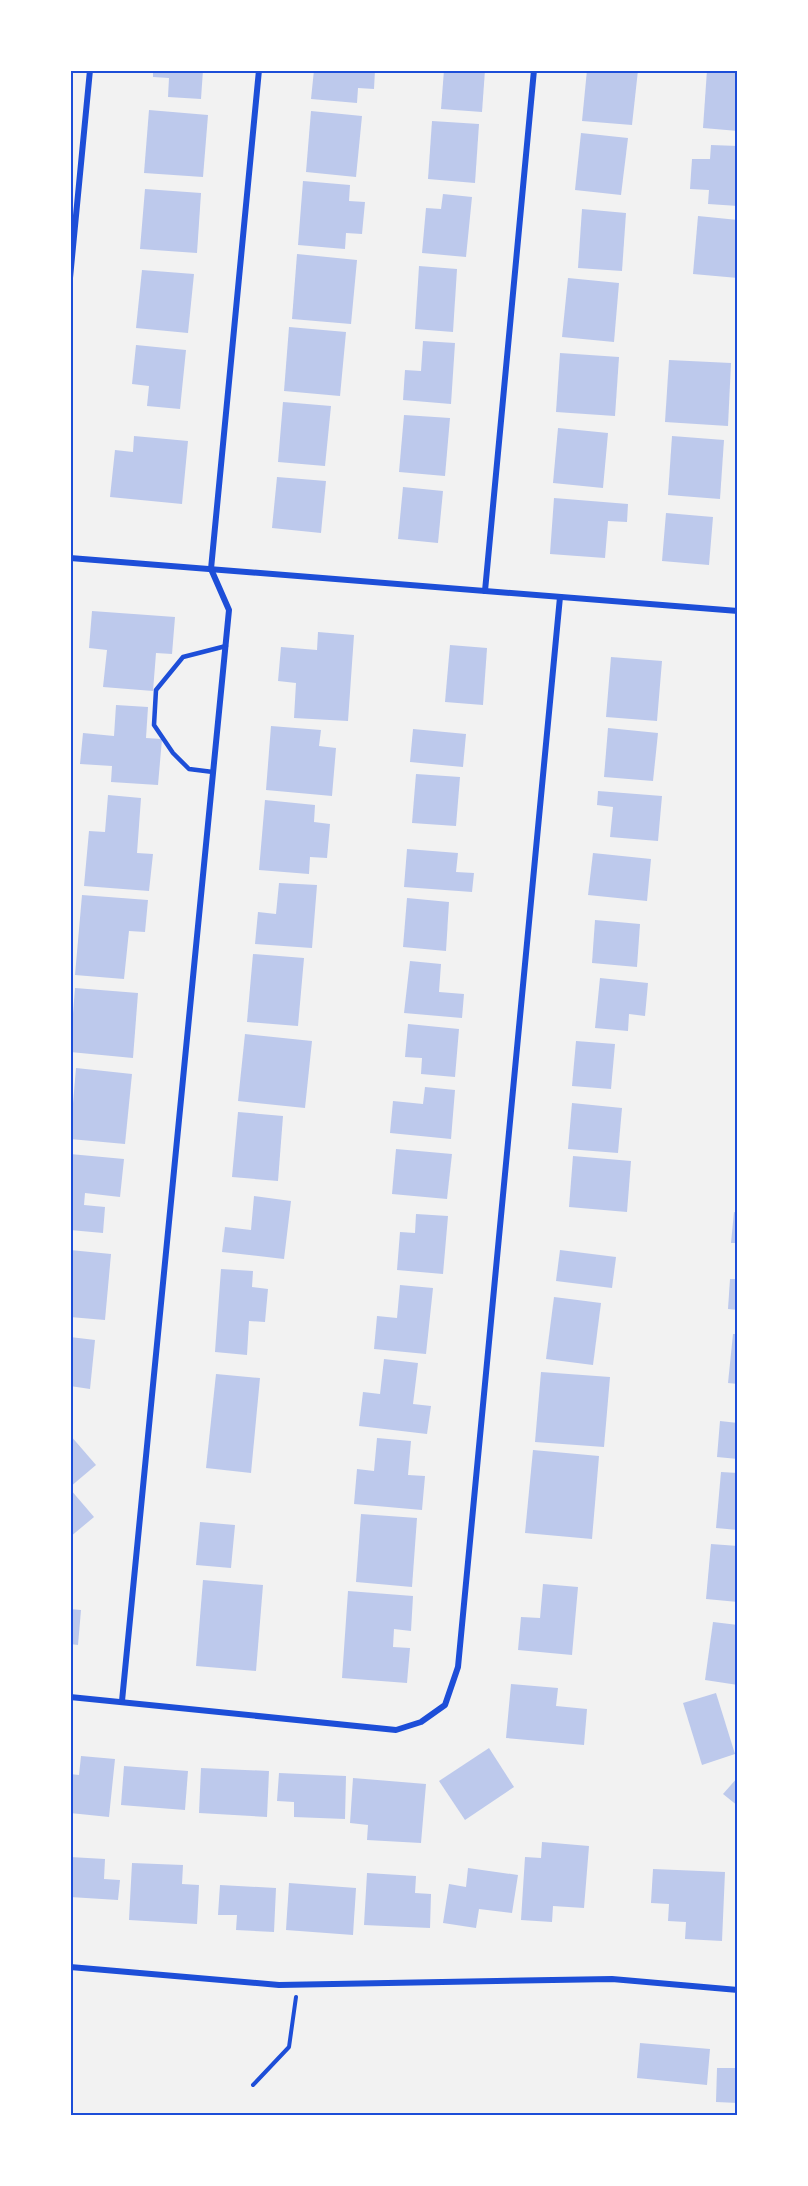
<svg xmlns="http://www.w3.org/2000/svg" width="808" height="2186" font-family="'Noto Sans',sans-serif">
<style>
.building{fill:#bdc9ec}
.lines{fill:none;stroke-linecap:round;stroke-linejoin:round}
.path{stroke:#1d4ed8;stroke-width:4}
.service{stroke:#1d4ed8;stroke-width:4.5}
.minor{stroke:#1d4ed8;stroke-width:6}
.neatline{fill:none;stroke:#1d4ed8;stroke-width:2}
</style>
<rect width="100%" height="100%" fill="#f2f2f2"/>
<!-- building -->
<g class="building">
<polygon points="153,70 203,70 201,99 168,97 169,78 153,77"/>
<polygon points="314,70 375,70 374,89 358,88 357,103 311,99"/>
<polygon points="444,70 485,70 482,112 441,109"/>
<polygon points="587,70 638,70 632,125 582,121"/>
<polygon points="707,70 738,72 738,131 703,128"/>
<polygon points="149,110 208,115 203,177 144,173"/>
<polygon points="311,111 362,116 356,177 306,172"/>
<polygon points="432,121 479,124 475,183 428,179"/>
<polygon points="581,133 628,138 621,195 575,190"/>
<polygon points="711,145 738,146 738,206 708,204 709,190 690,189 692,159 710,159"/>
<polygon points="303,181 350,185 349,201 365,202 362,234 346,233 345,249 298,245"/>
<polygon points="145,189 201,193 197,253 140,249"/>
<polygon points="443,194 472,197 466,257 422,253 426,208 441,209"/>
<polygon points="582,209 626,213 622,271 578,268"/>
<polygon points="698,216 738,220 738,278 693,274"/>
<polygon points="297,254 357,260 351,324 292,319"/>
<polygon points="419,266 457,269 453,332 415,329"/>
<polygon points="142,270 194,274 188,333 136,328"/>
<polygon points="568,278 619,283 614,342 562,337"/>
<polygon points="289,327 346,332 340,396 284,391"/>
<polygon points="423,341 455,343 451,404 403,400 405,370 421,371"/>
<polygon points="136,345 186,350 180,409 147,406 149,386 132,384"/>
<polygon points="560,353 619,357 615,416 556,412"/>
<polygon points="669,360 731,363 728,426 665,422"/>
<polygon points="283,402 331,406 325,466 278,462"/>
<polygon points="404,415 450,418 445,476 399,472"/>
<polygon points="558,428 608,433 603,488 553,483"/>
<polygon points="134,436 188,441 182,504 110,497 115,450 133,452"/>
<polygon points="672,436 724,440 720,499 668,495"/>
<polygon points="277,477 326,481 321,533 272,528"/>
<polygon points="403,487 443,491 438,543 398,539"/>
<polygon points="554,498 628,504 627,522 608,521 605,558 550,554"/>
<polygon points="666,513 713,517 709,565 662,561"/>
<polygon points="92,611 175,617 172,654 156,653 153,691 103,687 107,650 89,648"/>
<polygon points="318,632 354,635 348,721 294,718 296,683 278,681 281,647 317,650"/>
<polygon points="450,645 487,648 483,705 445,702"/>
<polygon points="611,657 662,661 657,721 606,717"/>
<polygon points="116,705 148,707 146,738 162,739 158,785 111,782 112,766 80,764 83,733 114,736"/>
<polygon points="271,726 321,730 319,746 336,748 332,796 266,790"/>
<polygon points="608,728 658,733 653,781 604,777"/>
<polygon points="413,729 466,734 463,767 410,762"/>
<polygon points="416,774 460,777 456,826 412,823"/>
<polygon points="598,791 662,796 658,841 610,837 613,807 597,805"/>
<polygon points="108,795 141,798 137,853 153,854 149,891 84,886 89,831 105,832"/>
<polygon points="265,800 315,805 314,822 330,824 327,858 310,857 309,874 259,870"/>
<polygon points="407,849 458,853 456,872 474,873 472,892 404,887"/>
<polygon points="593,853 651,859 647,901 588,895"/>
<polygon points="279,883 317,885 312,948 255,944 258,912 276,914"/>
<polygon points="82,895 148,900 145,932 129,931 124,979 75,975"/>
<polygon points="407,898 449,902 446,951 403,947"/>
<polygon points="595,920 640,924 637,967 592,963"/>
<polygon points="253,954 304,958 298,1026 247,1022"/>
<polygon points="410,961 441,964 439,992 464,994 462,1018 404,1013"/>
<polygon points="600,978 648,983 645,1016 629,1014 628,1031 595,1028"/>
<polygon points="75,988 138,993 133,1058 70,1052"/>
<polygon points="408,1024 459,1029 455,1077 421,1074 422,1058 405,1057"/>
<polygon points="245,1034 312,1041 305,1108 238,1101"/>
<polygon points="576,1041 615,1044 611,1089 572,1086"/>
<polygon points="76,1068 132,1074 125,1144 70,1139"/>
<polygon points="425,1087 455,1090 451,1139 390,1133 393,1101 423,1104"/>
<polygon points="572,1103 622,1108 618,1153 568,1149"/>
<polygon points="238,1112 283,1116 278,1181 232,1177"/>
<polygon points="396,1149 452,1154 447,1199 392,1194"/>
<polygon points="70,1154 124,1159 120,1197 85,1193 84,1205 105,1207 103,1233 70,1230"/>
<polygon points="573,1156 631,1161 627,1212 569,1207"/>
<polygon points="254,1196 291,1201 284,1259 222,1252 225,1227 251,1230"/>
<polygon points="734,1212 738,1213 738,1243 731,1243"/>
<polygon points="416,1214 448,1216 443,1274 397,1270 400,1232 415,1233"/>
<polygon points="70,1250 111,1254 105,1320 70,1317"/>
<polygon points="560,1250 616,1257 612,1288 556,1281"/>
<polygon points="221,1269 253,1271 252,1287 268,1289 265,1322 249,1321 247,1355 215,1352"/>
<polygon points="730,1279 738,1279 738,1310 728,1309"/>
<polygon points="400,1285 433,1288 426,1354 374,1349 377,1316 397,1318"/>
<polygon points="554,1297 601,1303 593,1365 546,1359"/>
<polygon points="733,1334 738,1334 738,1384 728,1383"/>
<polygon points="70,1337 95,1340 90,1389 70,1386"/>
<polygon points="384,1359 418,1363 413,1404 431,1406 427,1434 359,1426 363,1392 380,1394"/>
<polygon points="541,1372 610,1377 604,1447 535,1442"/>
<polygon points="216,1374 260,1378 251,1473 206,1468"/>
<polygon points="720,1421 738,1423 738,1459 717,1457"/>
<polygon points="70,1435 96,1465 70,1487"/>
<polygon points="377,1438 411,1441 408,1475 425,1476 422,1510 354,1504 357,1469 374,1471"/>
<polygon points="533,1450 599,1456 592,1539 525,1533"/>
<polygon points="721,1472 738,1473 738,1530 716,1528"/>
<polygon points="70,1489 94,1517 70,1537"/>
<polygon points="361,1514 417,1518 412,1587 356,1582"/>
<polygon points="200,1522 235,1525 231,1568 196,1565"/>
<polygon points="711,1544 738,1546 738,1602 706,1599"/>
<polygon points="203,1580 263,1585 256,1671 196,1666"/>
<polygon points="543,1584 578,1587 572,1655 518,1650 521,1617 540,1618"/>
<polygon points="348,1591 413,1596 411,1631 394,1629 393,1647 410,1648 407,1683 342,1678"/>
<polygon points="70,1609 81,1610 78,1645 70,1644"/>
<polygon points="713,1622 738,1625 738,1685 705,1680"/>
<polygon points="511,1684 558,1688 556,1706 587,1709 584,1745 506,1738"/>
<polygon points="716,1693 735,1754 702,1765 683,1703"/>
<polygon points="489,1748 514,1787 465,1820 439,1781"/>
<polygon points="81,1756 115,1759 109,1817 70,1813 70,1774 79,1775"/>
<polygon points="124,1766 188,1771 185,1810 121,1805"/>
<polygon points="201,1768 269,1771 267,1817 199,1813"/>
<polygon points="279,1773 346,1776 345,1819 294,1817 294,1802 277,1801"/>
<polygon points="738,1777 738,1806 723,1794"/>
<polygon points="353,1778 426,1784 421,1843 367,1840 368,1825 350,1823"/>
<polygon points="542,1842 589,1846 584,1908 553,1906 552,1922 521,1920 525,1857 541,1858"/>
<polygon points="70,1857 105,1859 104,1879 120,1880 118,1900 70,1897"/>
<polygon points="132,1863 183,1865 182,1884 199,1885 197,1924 129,1920"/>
<polygon points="468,1868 518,1875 512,1913 479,1909 476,1928 443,1923 449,1884 466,1887"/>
<polygon points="653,1869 725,1872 722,1941 685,1939 686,1922 668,1921 669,1904 651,1903"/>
<polygon points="367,1873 416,1876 415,1893 431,1894 430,1928 364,1925"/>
<polygon points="289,1883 356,1888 353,1935 286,1930"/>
<polygon points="220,1885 276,1888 274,1932 236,1930 237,1915 218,1915"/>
<polygon points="640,2043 710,2049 707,2085 637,2078"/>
<polygon points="717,2068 738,2068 738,2103 716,2102"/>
</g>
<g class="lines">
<!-- path -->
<polyline class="path" points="253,2085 289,2047 296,1997"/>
<!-- service -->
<polyline class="service" points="213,772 189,769 173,753 154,725 156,690 183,657 226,646"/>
<!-- minor -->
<g class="minor">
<polyline points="70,278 90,70"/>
<polyline points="70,558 738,611"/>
<polyline points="485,591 534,70"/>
<polyline points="70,1697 396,1730 421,1722 445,1705 458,1667 560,597"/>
<polyline points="122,1701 229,610 211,569 259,70"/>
<polyline points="70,1967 279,1985 612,1979 738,1990"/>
</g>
</g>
<!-- border -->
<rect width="808" height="2186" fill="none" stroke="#ffffff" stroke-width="144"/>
<rect x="72" y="72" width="664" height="2042" class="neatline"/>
</svg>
